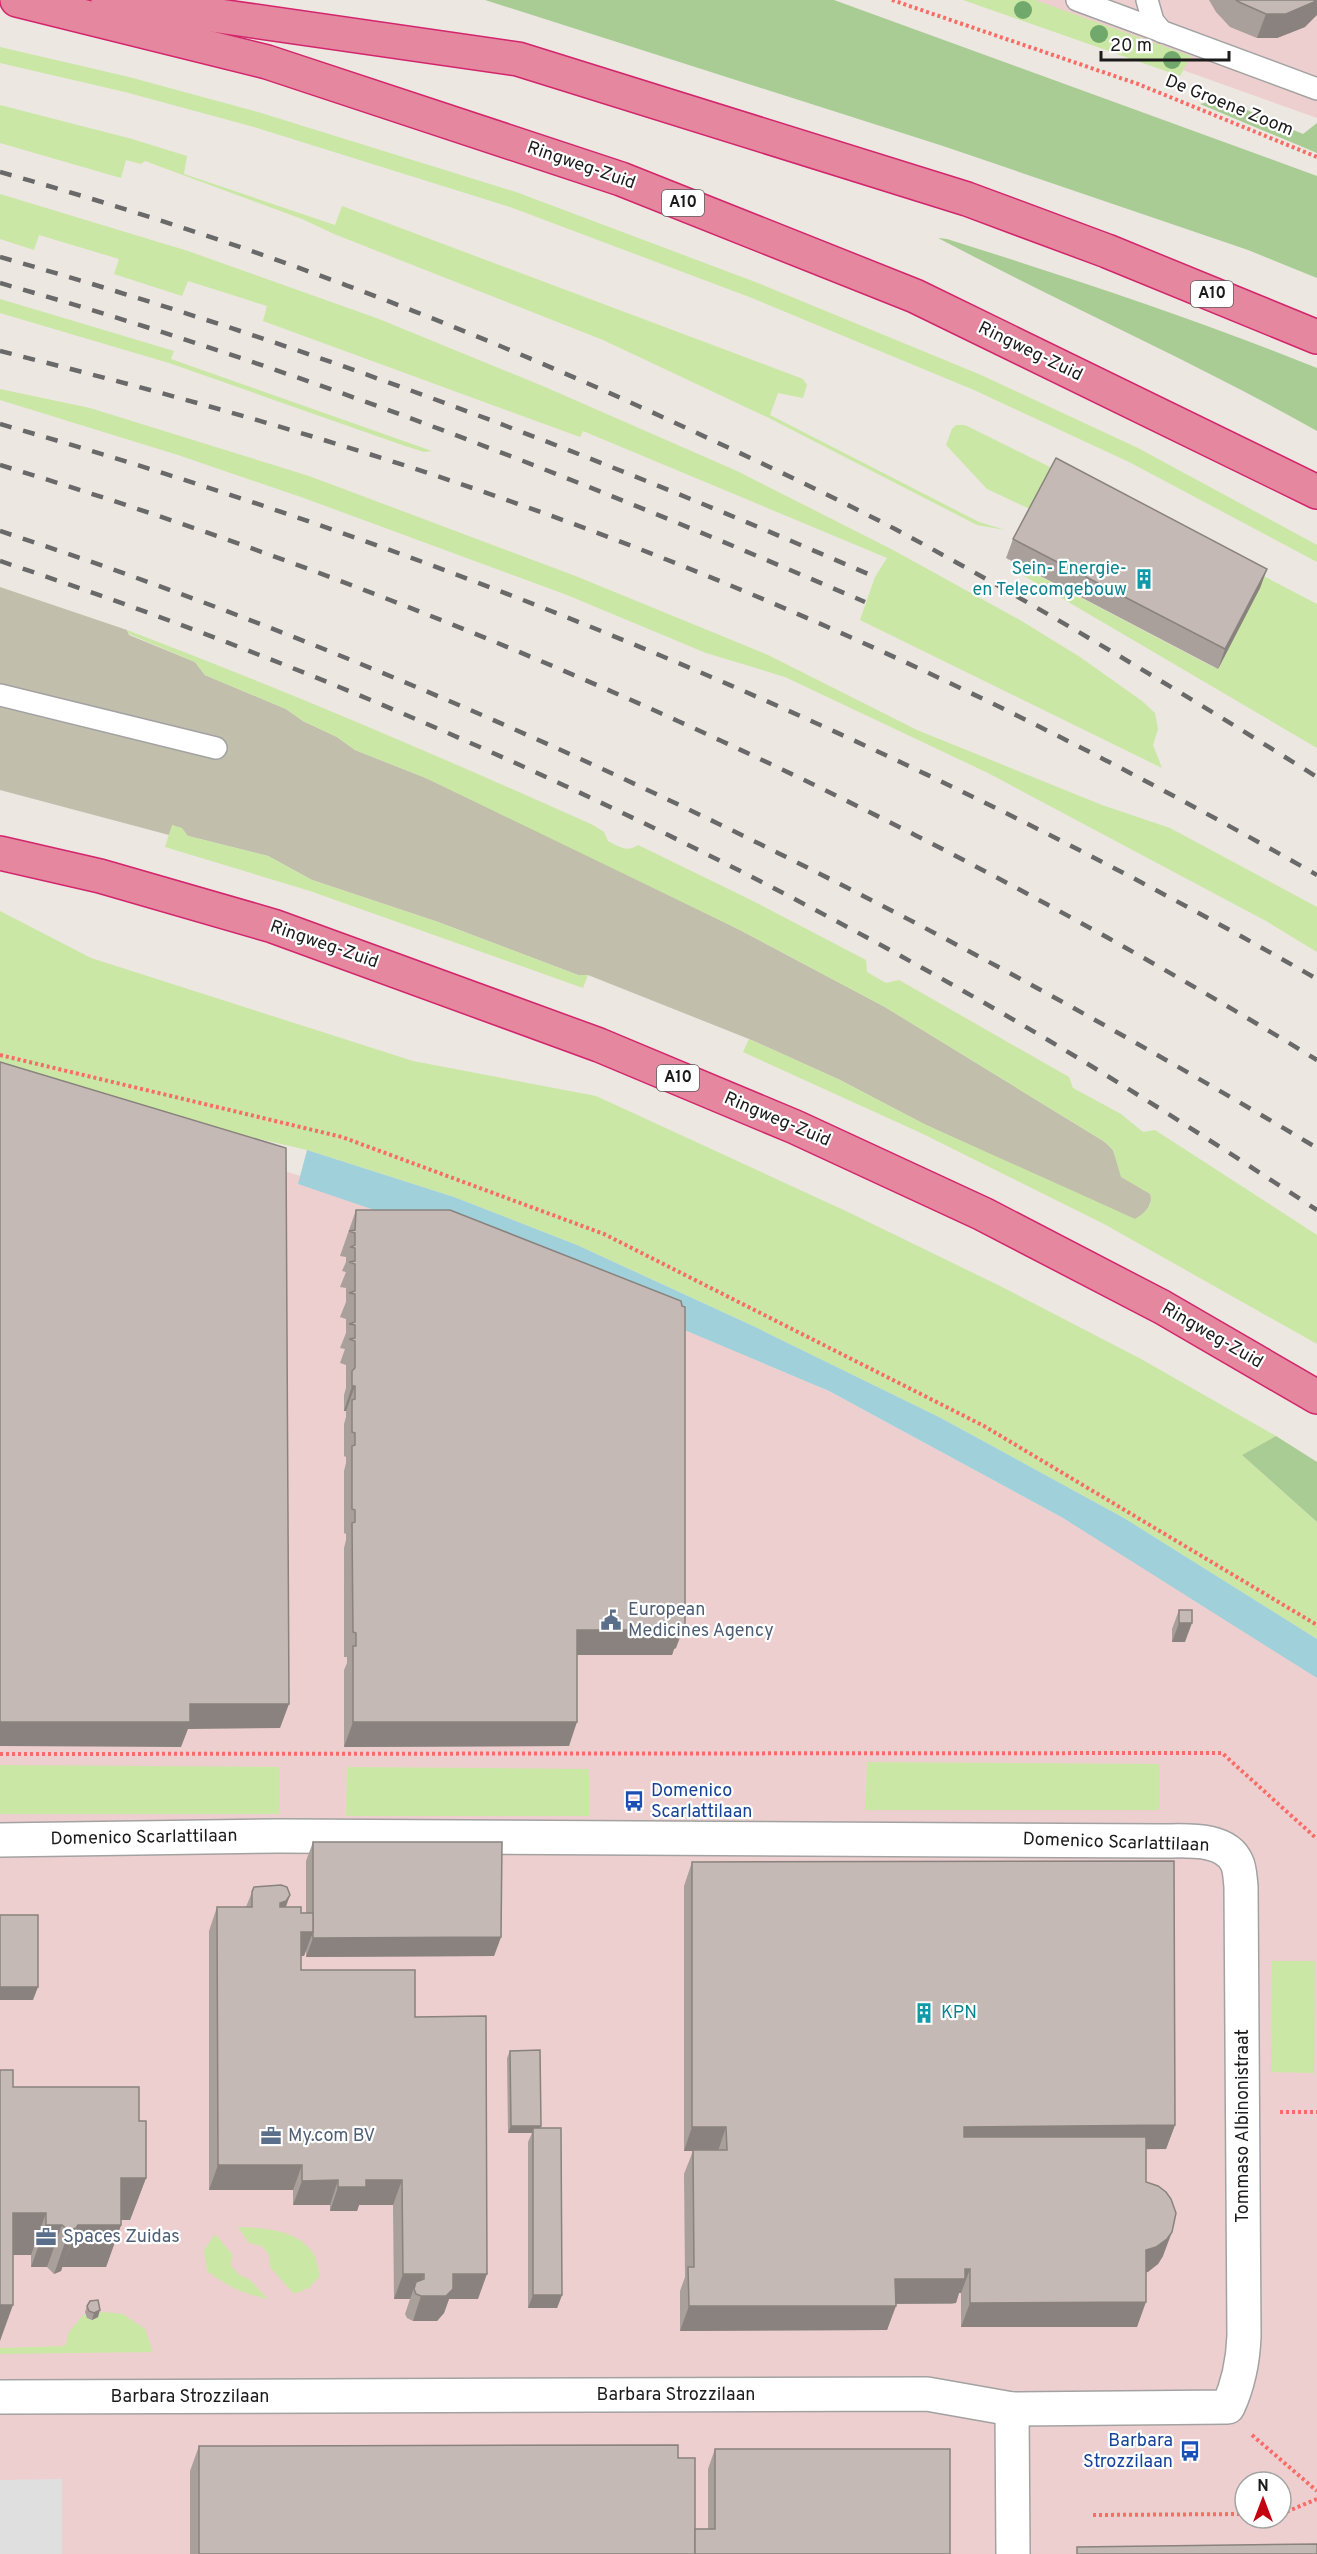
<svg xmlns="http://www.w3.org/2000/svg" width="1317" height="2554" font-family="Overpass,sans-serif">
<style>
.commercial{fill:#eecfcf;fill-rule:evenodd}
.construction{fill:#c1bfac}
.grass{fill:#cae7a5}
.forest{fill:#a9cc95}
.parking{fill:#dfdfdf}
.water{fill:#a0d1da}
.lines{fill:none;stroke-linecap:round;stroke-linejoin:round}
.lane-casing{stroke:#a2a2a2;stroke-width:24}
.street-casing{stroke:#a2a2a2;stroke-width:36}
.highway-casing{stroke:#d2256c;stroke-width:36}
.path{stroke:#f86b66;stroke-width:4;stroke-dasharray:3 3;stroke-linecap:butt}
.lane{stroke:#fff;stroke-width:21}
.street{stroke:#fff;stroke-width:33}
.highway{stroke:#e4879f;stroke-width:33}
.rail{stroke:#696969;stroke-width:4.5;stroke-dasharray:12 12;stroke-linecap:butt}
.tree{fill:#71a86c}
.wall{fill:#a99f9b}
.shaded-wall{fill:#89827e}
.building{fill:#c4b9b4;stroke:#89827e;stroke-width:1.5}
.labels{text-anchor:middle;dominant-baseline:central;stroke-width:4.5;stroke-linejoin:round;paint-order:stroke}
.shield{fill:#fff;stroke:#5f5f5f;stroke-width:1.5}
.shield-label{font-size:16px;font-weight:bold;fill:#1b1b1b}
.street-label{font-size:18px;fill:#1b1b1b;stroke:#fff}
.culture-label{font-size:18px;fill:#0d838f;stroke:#fff;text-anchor:end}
.service-label{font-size:18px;fill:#4e5e75;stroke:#fff;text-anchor:start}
.transit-label{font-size:18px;fill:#164399;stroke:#fff;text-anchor:start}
</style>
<rect width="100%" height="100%" fill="#ece7e0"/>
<!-- commercial -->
<g class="commercial">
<polygon points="982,0 1317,0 1317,118 1001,5"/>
<path d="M0,1086L361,1194L580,1273L744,1355L829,1391L1063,1518L1317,1660V2554H0ZM1245,2482H1281V2518H1245Z"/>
</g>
<!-- construction -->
<polygon class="construction" points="0,587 127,630 129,635 195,662 205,675 286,709 303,721 337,737 355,750 426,778 583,853 738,929 885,1007 1105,1142 1113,1150 1116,1157 1150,1194 1152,1199 1148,1208 1142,1215 1135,1219 1128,1218 924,1124 840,1080 749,1039 588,975 578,975 438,922 312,880 268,856 188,836 173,825 169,835 0,790"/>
<!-- grass -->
<g class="grass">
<polygon points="963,0 1035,0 1191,56 1180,76"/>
<polygon points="0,47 129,77 258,112 516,192 758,283 981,375 1138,448 1317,545 1317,562 1131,463 974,390 752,298 510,207 254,127 125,92 0,63"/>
<polygon points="0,105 132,139 187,156 184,174 335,225 342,206 803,379 807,385 803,398 778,393 770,415 979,522 1005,530 977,525 769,418 603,340 334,234 302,219 145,161 141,164 126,160 121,178 0,143"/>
<polygon points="0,194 188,251 379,319 545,387 737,471 893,550 1020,620 1080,657 1142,701 1155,713 1158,729 1153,745 1162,768 860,620 875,577 887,558 583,431 580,437 263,321 267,306 188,281 182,296 114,274 119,259 39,235 34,250 0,239"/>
<polygon points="0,299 174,351 171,359 432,451 424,452 405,446 169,363 0,313"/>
<polygon points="0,389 90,408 309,476 573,575 768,655 917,730 1102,805 1170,828 1317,907 1317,952 1266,921 988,773 785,677 706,653 567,595 301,497 178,455 0,400"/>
<polygon points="956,425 965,425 1133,508 1317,604 1317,748 1024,576 1028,570 1217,669 1032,510 987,489 946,445 952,429"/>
<path d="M127,630C285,690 439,756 593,825L604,832L608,841C618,846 627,853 638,845L751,900L866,960L867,972L886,983L899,980L1069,1077L1073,1088L1121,1114L1143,1132L1155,1130L1317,1235V1344L1104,1224L921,1133L743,1052L749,1039L840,1080L924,1124L1111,1208L1135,1219C1144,1214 1154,1205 1150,1194L1121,1177L1113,1150L1105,1142L885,1007L738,929L426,778L355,750L337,737L303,721L286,709L205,675L195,662L129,634Z"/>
<polygon points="172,825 182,828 188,836 268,856 312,880 438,922 578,975 588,975 583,988 310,891 165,847"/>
<polygon points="0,911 91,958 413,1061 596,1096 848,1212 1000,1286 1141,1359 1276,1436 1242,1455 1317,1522 1317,1639 1124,1518 941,1418 751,1325 577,1245 454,1197 307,1150 0,1079"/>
<polygon points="867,1762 1159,1764 1159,1810 865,1810"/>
<polygon points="0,1765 279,1767 279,1814 0,1814"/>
<polygon points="347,1767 589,1769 589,1816 346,1816"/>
<polygon points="1272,1961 1315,1961 1314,2073 1271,2072"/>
<path d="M238,2227C263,2228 297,2229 313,2253C317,2259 318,2269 320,2276L309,2288L294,2294L270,2267L269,2255L262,2246L249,2243Z"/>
<path d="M215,2234L233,2255L231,2265L238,2274L250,2280L268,2299C243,2294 227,2286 207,2271L204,2250Z"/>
<polygon points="103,2312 123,2314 145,2329 153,2352 0,2354 0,2348 65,2346 69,2332 83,2315"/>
</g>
<!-- forest -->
<g class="forest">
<polygon points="485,0 834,0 1317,176 1317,278 1248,250 943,146"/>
<polygon points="1221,99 1303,134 1317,123 1317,153 1200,104"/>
<path d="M938,238L947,239C1071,278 1196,319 1317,368V431C1193,361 1063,304 938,238Z"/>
<polygon points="1276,1436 1317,1462 1317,1522 1242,1455"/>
</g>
<!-- parking -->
<polygon class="parking" points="62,2479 62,2554 0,2554 0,2480"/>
<!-- water -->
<polygon class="water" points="307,1150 454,1197 577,1245 751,1325 941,1418 1124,1518 1317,1639 1317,1678 1063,1518 829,1391 585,1288 439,1232 298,1184"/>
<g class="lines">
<!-- lane casing -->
<g class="lane-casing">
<g id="lane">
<polyline points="1077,0 1317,89"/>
<polyline points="1147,0 1153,21 1162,32"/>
<polyline points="0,695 216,748"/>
</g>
</g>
<!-- street casing -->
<g class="street-casing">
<g id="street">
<path d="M0,1840L279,1836L1163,1841C1186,1841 1226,1837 1237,1863C1240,1869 1240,1879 1241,1886L1244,2336C1243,2362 1239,2383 1228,2407L1012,2409L927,2394L0,2397"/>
<polyline points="1012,2409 1013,2554"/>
</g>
</g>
<!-- highway casing -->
<g class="highway-casing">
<g id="highway">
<polyline points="17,0 267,62 621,179 915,296 1317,492"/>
<polyline points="108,0 518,59 967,199 1107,251 1317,337"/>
<polyline points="0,853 100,876 273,926 599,1045 795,1127 983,1214 1162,1307 1317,1397"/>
</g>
</g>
<!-- path -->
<g class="path">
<polyline points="892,0 1138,84 1317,157"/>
<polyline points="0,1055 342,1137 604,1234 984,1426 1317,1625"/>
<polyline points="0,1754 1222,1753 1317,1839"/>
<polyline points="1280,2112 1317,2112"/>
<polyline points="1252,2435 1317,2491"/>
<polyline points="1281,2514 1317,2499"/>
<polyline points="1093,2515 1245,2514"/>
</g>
<!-- lane -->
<use href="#lane" class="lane"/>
<!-- street -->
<use href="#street" class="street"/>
<!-- highway -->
<use href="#highway" class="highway"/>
<!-- rail -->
<g class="rail">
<path d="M0,172C235,238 463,324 684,427C755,460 826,493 895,529C1039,606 1178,690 1317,777"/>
<path d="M0,257C300,342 590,453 875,577"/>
<path d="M0,283C296,367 582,480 865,602"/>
<path d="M0,351C176,395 350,444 521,505C798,603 1062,730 1317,875"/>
<path d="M0,424C459,555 903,742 1317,979"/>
<path d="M0,465C463,606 905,808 1317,1060"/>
<path d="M0,531C461,682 901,900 1317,1148"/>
<path d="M0,561C364,682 718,845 1048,1040C1139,1094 1228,1152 1317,1210"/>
</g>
</g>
<!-- trees -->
<g class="tree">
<circle cx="1023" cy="10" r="9"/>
<circle cx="1099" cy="34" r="9"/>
<circle cx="1172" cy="60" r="9"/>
</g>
<!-- wall -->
<g class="wall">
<polygon points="1209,0 1317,0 1305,27 1277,38 1257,38 1230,27 1216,12"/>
<polygon points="1013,539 1267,569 1260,588 1218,669 1006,558"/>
<polygon points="356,1210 676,1648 674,1649 672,1655 577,1655 569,1746 344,1747 344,1670 347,1663 347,1657 344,1657 344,1548 346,1540 346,1534 344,1533 344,1471 346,1463 346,1457 344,1456 344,1424 346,1417 346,1411 344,1411 344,1395 346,1388 346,1365 340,1363 345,1349 340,1348 346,1333 346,1319 340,1317 346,1302 346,1288 340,1287 346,1272 342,1271 346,1262 346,1257 340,1256"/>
<polygon points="1179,1610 1185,1642 1172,1642 1172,1629"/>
<polygon points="313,1842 501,1937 494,1956 306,1957 306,1949 304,1956 301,1956 301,1970 415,2017 478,2299 449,2299 444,2313 437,2321 413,2321 407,2318 405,2314 410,2299 394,2299 393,2205 359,2205 357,2211 330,2211 330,2205 293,2205 293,2190 209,2190 209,1931 217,1907 246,1907 252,1892 290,1895 286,1907 301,1913 306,1913 306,1861"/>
<polygon points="692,1862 1175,2125 1166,2149 1146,2149 1146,2182 1163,2256 1158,2264 1146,2272 1137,2327 961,2327 961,2293 959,2293 956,2303 952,2304 896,2304 887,2330 680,2331 680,2291 685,2277 684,2174 693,2151 684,2151 684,1886"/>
<polygon points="510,2051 541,2126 540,2128 562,2295 557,2308 528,2308 528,2142 532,2133 508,2133 507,2058"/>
<polygon points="13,2087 139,2121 146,2178 130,2220 121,2220 121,2225 106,2267 62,2267 61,2271 54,2274 47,2267 31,2267 31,2255"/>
<polygon points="87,2306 98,2317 92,2320 87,2318 85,2312"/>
<polygon points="199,2446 678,2458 695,2529 708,2529 708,2469 715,2449 950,2554 190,2554 190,2471"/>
</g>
<!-- shaded-wall -->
<g class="shaded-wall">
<polygon points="1317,0 1317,15 1305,27 1277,38 1257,38 1266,14"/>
<polygon points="1267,569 1260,588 1218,669 1225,649"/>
<polygon points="352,1386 355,1386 346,1411 344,1411"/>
<polygon points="1179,1623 1192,1623 1185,1642 1172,1642"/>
<polygon points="685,1624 676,1648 674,1649 672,1655 569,1655 577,1630 681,1625"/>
<polygon points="190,1704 289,1704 280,1728 188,1729 181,1747 0,1746 0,1722"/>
<polygon points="353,1722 577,1722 569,1746 344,1747"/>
<polygon points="290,1895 281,1919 280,1903"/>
<polygon points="301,1932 313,1932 304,1956 292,1956"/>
<polygon points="501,1937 494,1956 306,1957 313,1938"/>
<polygon points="0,1987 38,1987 33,2000 0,2000"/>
<polygon points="1175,2125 1166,2149 955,2151 964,2127"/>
<polygon points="511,2126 541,2126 538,2133 533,2128 532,2133 508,2133"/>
<polygon points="692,2127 726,2127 718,2151 684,2151"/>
<polygon points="218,2165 302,2165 293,2190 209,2190"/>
<polygon points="121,2178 146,2178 130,2220 106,2220"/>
<polygon points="338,2180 330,2205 293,2205 302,2181"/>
<polygon points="366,2180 402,2180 393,2205 359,2205 357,2211 330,2211 338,2187"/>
<polygon points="13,2213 46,2213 31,2255 0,2255"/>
<polygon points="46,2225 62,2225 47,2267 31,2267"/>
<polygon points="78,2225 121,2225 106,2267 62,2267"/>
<polygon points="76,2228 61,2271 54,2274 69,2231"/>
<polygon points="1172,2232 1163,2256 1158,2264 1148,2272 1137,2274 1146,2250"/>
<polygon points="970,2269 961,2293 959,2293 956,2303 886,2304 895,2279"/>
<polygon points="403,2274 424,2274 417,2294 416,2282 410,2299 394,2299"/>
<polygon points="453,2274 487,2274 478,2299 449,2299 444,2313 437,2321 413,2321 421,2296"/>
<polygon points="533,2295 562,2295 557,2308 528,2308"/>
<polygon points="1146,2302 1137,2327 961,2327 970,2303"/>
<polygon points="0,2305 13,2305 0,2341"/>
<polygon points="689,2306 896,2306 887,2330 680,2331"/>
<polygon points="100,2310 98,2317 92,2320 94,2313"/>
</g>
<!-- building -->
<g class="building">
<polygon points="1236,0 1316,0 1314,2 1286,14 1266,14 1239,2"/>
<polygon points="1056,458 1267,569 1225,649 1013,539"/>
<polygon points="0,1062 286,1148 289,1704 190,1704 190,1722 0,1722"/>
<polygon points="356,1210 450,1210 681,1301 682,1306 685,1307 685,1624 681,1625 681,1630 577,1630 577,1722 353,1722 353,1646 356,1646 356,1633 353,1632 352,1523 355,1522 355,1510 352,1509 352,1446 355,1445 355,1433 352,1432 352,1400 355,1399 355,1386 352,1386 352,1371 355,1368 355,1341 349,1339 355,1338 355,1325 349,1324 355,1322 355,1294 349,1293 355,1291 355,1264 349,1262 355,1261 355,1248 351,1247 355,1245 355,1233 349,1231 355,1230"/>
<rect x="1179" y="1610" width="13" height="13"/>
<polygon points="313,1842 502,1842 501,1937 313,1938"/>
<polygon points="1174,1861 1175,2125 964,2127 964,2137 1146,2137 1146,2182 1158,2186 1166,2192 1171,2199 1176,2213 1172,2232 1167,2239 1156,2247 1146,2250 1146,2302 970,2303 970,2269 965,2269 965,2279 895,2279 896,2306 689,2306 688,2267 694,2267 693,2150 727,2150 726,2127 692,2127 692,1862"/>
<polygon points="281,1885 287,1887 290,1895 286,1901 280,1903 280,1907 301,1907 301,1913 313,1913 313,1932 301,1932 301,1970 415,1970 415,2017 486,2016 487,2274 453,2274 453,2289 446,2296 421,2296 416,2294 414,2289 416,2282 424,2279 424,2274 403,2274 402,2180 366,2180 366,2187 338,2187 338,2180 302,2181 302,2165 218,2165 217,1907 252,1907 252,1892 254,1887"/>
<rect x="0" y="1915" width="38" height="72"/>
<polygon points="540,2050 541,2126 511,2126 510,2051"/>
<polygon points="0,2070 13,2070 13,2087 139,2087 139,2121 146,2121 146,2178 121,2178 121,2225 78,2225 76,2228 69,2231 62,2225 46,2225 46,2213 13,2213 13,2305 0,2305"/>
<polygon points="533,2128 561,2128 562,2295 533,2295"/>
<polygon points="98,2300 100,2310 94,2313 89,2311 87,2306 90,2301"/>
<polygon points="678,2445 678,2458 695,2458 695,2554 199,2554 199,2446"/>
<polygon points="715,2449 950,2449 950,2554 695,2554 695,2529 715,2529"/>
<polygon points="1317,2544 1317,2554 1077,2554 1077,2547"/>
</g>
<!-- icons -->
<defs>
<g id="building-bare" transform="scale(1.62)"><path d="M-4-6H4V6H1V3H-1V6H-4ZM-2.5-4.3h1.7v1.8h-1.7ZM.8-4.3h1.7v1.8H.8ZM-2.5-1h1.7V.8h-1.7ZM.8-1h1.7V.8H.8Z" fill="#0f9aa8" stroke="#fff" stroke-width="2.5" paint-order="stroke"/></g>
<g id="civic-bare" transform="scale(1.62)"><path d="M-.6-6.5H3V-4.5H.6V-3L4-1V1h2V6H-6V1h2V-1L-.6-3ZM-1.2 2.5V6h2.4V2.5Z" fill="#5c6f8a" stroke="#fff" stroke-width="2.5" paint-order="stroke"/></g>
<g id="bus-bare" transform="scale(1.62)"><path d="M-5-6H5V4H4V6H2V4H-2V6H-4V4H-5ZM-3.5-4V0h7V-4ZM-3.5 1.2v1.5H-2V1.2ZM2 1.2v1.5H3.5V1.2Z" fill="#1a4fb4" stroke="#fff" stroke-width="2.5" paint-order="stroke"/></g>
<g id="office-bare" transform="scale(1.62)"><path d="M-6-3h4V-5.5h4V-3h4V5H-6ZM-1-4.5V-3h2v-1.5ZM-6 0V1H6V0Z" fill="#5c6f8a" stroke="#fff" stroke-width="2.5" paint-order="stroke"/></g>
</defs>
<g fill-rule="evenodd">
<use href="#building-bare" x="1144" y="579"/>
<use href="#civic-bare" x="611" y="1620"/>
<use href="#bus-bare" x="634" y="1801"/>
<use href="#building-bare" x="924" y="2013"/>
<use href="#office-bare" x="271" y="2136"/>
<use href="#office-bare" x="46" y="2237"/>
<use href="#bus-bare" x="1190" y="2451"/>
</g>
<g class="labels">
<!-- shield labels -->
<g class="shield">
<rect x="662" y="190" width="42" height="26" rx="4.5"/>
<rect x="1191" y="281" width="42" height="26" rx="4.5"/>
<rect x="657" y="1065" width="42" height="26" rx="4.5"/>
</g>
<g class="shield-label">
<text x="683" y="203">A10</text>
<text x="1212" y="294">A10</text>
<text x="678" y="1078">A10</text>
</g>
<!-- street labels -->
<g class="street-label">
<text transform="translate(1229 106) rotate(22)">De Groene Zoom</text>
<text transform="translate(581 166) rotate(19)">Ringweg-Zuid</text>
<text transform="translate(1030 352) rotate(26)">Ringweg-Zuid</text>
<text transform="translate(324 945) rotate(19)">Ringweg-Zuid</text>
<text transform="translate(777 1120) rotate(23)">Ringweg-Zuid</text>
<text transform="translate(1212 1336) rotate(30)">Ringweg-Zuid</text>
<text transform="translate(144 1838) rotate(-1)">Domenico Scarlattilaan</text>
<text transform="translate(1116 1843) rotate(2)">Domenico Scarlattilaan</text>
<text transform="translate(1243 2126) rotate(-90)">Tommaso Albinonistraat</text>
<text x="676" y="2395">Barbara Strozzilaan</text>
<text x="190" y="2397">Barbara Strozzilaan</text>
</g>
<!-- culture labels -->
<g class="culture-label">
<text x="1127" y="569">Sein- Energie-<tspan x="1127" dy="21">en Telecomgebouw</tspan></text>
<text x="941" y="2013" text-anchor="start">KPN</text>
</g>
<!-- service labels -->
<g class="service-label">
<text x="628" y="1610">European<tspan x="628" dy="21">Medicines Agency</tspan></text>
<text x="288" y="2136">My.com BV</text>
<text x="63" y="2237">Spaces Zuidas</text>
</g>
<!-- transit labels -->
<g class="transit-label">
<text x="651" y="1791">Domenico<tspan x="651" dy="21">Scarlattilaan</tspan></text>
<text x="1173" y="2441" text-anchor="end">Barbara<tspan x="1173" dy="21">Strozzilaan</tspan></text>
</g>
</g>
<!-- north arrow -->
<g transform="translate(1263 2500)"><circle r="28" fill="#ffffff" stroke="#a4a4a4" stroke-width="1.5"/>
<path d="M0-4.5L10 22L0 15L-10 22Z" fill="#c30310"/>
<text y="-9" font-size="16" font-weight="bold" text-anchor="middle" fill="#1b1b1b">N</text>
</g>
<!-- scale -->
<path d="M1101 51v9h128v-9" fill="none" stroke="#1b1b1b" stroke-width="3"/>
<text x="1110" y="51" font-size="18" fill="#1b1b1b" stroke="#ffffff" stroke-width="4.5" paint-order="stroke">20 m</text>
</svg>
